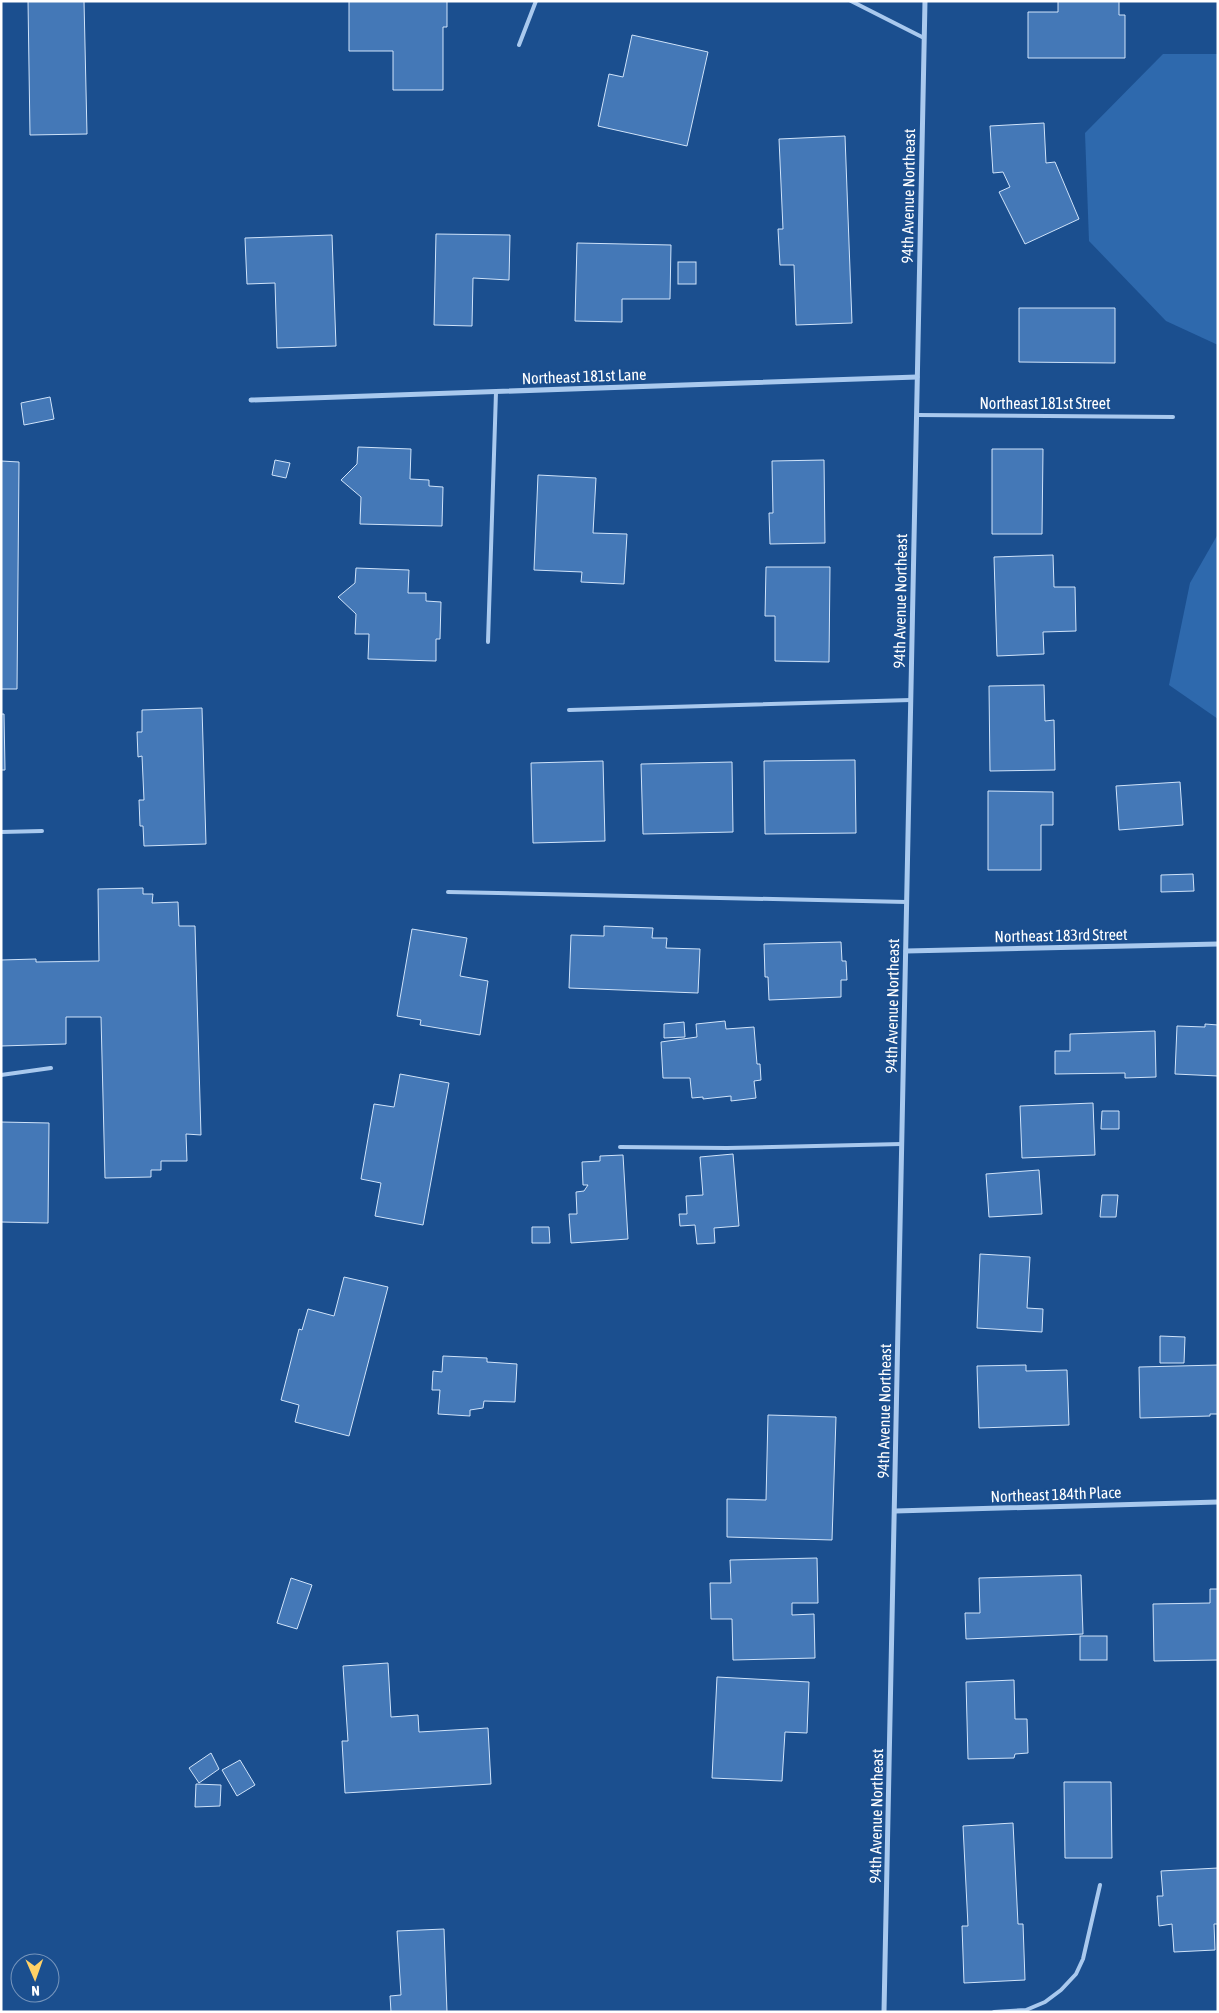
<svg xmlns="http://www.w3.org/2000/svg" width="1219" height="2013" font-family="'Asap Condensed',sans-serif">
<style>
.green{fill:#2e69ad}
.building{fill:#4478b7;stroke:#cfe3fa}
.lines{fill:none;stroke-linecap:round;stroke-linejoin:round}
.lane{stroke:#a9c9ee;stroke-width:4}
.street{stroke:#a9c9ee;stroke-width:5}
.labels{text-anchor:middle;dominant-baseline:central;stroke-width:4;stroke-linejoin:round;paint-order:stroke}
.street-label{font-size:16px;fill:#fff;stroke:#1b4f8f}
</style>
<rect width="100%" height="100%" fill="#1b4f8f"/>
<!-- green -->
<g class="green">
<polygon points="1163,54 1218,54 1218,345 1166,321 1089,241 1085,133"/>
<polygon points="1218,534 1218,719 1169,685 1190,583"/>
</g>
<!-- building -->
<g class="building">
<polygon points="28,1 84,1 87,134 30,135"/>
<polygon points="349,1 447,1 447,27 443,27 443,90 393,90 393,51 349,51"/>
<polygon points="1058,1 1119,1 1119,15 1125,15 1125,58 1028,58 1028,12 1058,12"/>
<polygon points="632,35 708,52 687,146 598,126 609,74 623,77"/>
<polygon points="1044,123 1046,163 1055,162 1079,219 1025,244 999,192 1010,187 1003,172 993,173 990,126"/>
<polygon points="845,136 852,323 796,325 794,265 780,265 778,229 783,229 779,139"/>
<polygon points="436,234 510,235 509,280 473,278 472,326 434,325"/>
<polygon points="332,235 336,346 277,348 275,283 247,284 245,238"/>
<polygon points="577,243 671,245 670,299 622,299 622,322 575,321"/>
<rect x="678" y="262" width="18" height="22"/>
<polygon points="1019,308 1115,308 1115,363 1019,362"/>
<polygon points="50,397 54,419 24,425 21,403"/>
<polygon points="358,447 411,449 410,479 429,480 429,486 443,487 442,526 360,524 361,497 341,480 357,464"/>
<polygon points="992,449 1043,449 1042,534 992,534"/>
<polygon points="275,460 290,463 286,478 272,475"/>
<polygon points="824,460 825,543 770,544 769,513 773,513 772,461"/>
<polygon points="1,461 19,462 17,689 1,689"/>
<polygon points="538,475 596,478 593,533 627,534 624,584 581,582 582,572 534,570"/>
<polygon points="1053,555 1054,587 1075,587 1076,631 1043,632 1044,654 997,656 994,557"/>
<polygon points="766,567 830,567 829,662 775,661 775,616 765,616"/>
<polygon points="356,568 409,570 408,593 426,593 426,601 441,602 440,639 436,639 436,661 368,659 369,634 355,634 356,614 338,597 355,583"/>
<polygon points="1044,685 1045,721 1054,720 1055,770 990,771 989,686"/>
<polygon points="202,708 206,844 144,846 143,826 140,826 139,800 144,800 142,756 138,757 137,732 142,732 142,710"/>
<polygon points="1,714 4,714 5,770 1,770"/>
<polygon points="855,760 856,833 765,834 764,761"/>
<polygon points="603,761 605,841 533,843 531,763"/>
<polygon points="732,762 733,832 643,834 641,764"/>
<polygon points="1180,782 1183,825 1119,830 1116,786"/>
<polygon points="988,791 1053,792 1053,825 1041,825 1041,870 988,870"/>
<polygon points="1193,874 1194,891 1161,892 1161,875"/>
<polygon points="143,888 143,894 153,894 152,903 178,902 179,926 195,926 201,1135 186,1134 187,1161 161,1161 161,1170 151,1170 151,1177 105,1178 101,1017 66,1017 66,1044 1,1046 1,960 36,959 36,962 99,961 98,889"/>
<polygon points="604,926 653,928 652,938 667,938 666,948 700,949 698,993 569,988 571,935 604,936"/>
<polygon points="412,929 467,938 460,976 488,981 480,1035 420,1025 421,1020 397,1016"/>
<polygon points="841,942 842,961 846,961 847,980 841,980 841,997 769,1000 768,977 765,977 764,944"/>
<polygon points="725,1021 726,1029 754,1027 757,1064 760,1064 761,1080 754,1081 756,1098 731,1101 731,1096 703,1099 703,1097 692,1098 690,1078 663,1078 661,1042 697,1037 696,1024"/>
<polygon points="684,1022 685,1037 664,1038 664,1024"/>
<polygon points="1205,1024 1218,1025 1218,1076 1175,1074 1177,1026 1205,1027"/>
<polygon points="1155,1031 1156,1077 1125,1078 1125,1073 1055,1074 1055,1051 1070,1051 1070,1034"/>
<polygon points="400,1074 449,1083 423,1225 375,1216 381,1183 361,1179 374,1104 394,1107"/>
<polygon points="1093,1103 1095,1155 1022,1158 1020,1106"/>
<polygon points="1102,1111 1119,1111 1119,1129 1101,1129"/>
<polygon points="1,1122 49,1123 48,1223 1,1222"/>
<polygon points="733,1154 739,1226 714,1228 715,1243 697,1244 695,1225 680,1226 679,1214 687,1214 686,1196 703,1195 700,1157"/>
<polygon points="623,1155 628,1239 571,1243 569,1214 577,1214 576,1192 584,1191 588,1185 583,1185 582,1162 600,1161 600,1156"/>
<polygon points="1039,1170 1042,1214 989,1217 986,1174"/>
<polygon points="1102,1195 1118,1195 1116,1217 1100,1217"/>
<polygon points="532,1227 549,1227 550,1243 532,1243"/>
<polygon points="980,1254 1030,1257 1027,1308 1043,1309 1042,1332 977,1328"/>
<polygon points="344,1277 388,1287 349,1436 295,1422 299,1405 281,1400 299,1329 302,1330 308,1309 334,1316"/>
<polygon points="1160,1336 1185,1337 1184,1363 1160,1363"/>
<polygon points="443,1356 487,1358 487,1362 517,1364 515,1402 484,1401 483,1408 470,1410 470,1416 438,1414 440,1390 432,1390 433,1371 442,1372"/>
<polygon points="1026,1365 1026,1371 1067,1370 1069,1425 979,1428 977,1366"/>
<polygon points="1218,1365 1218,1414 1210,1414 1210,1416 1140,1418 1139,1367"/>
<polygon points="768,1415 836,1417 832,1540 727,1537 727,1499 766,1500"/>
<polygon points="817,1558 818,1603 792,1603 792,1615 814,1614 815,1658 733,1660 732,1619 711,1619 710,1583 731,1583 730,1560"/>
<polygon points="1081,1575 1083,1634 966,1639 965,1613 980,1613 979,1578"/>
<polygon points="291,1578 312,1585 297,1629 277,1623"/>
<polygon points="1210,1589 1218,1589 1218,1660 1154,1661 1153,1604 1210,1603"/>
<rect x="1080" y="1636" width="27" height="24"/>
<polygon points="388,1663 391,1717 418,1715 419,1732 488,1728 491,1784 345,1793 342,1741 348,1741 343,1666"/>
<polygon points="717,1677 809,1682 807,1733 785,1732 782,1781 712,1778"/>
<polygon points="1014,1680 1015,1719 1027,1719 1028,1753 1015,1754 1014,1758 968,1759 966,1682"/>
<polygon points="211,1753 219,1769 199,1783 189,1768"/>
<polygon points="240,1760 255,1785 237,1796 222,1770"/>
<polygon points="1064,1782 1111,1782 1112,1858 1065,1858"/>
<polygon points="196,1784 221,1785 220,1806 195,1807"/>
<polygon points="1013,1823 1018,1924 1023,1924 1025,1980 964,1983 962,1926 968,1926 963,1826"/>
<polygon points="1218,1868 1218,1924 1214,1924 1215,1950 1174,1952 1172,1924 1159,1926 1157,1896 1163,1896 1161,1871"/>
<polygon points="444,1929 447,2012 391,2012 390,1996 401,1995 397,1931"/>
</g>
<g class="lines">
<!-- lane -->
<g class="lane">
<polyline points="851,1 924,38"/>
<polyline points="519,45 536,1"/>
<polyline points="917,415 1173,417"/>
<polyline points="488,642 496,392"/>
<polyline points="569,710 911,700"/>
<polyline points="1,832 42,831"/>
<polyline points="448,892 907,902"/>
<polyline points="1,1075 51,1068"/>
<polyline points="620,1147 727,1148 902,1144"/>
<polyline points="994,2012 1026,2010 1045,2002 1061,1990 1076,1974 1083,1959 1100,1885"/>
</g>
<!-- street -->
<g class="street">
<polyline points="251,400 917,377"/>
<polyline points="906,951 1218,944"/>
<polyline points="895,1511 1218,1502"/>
<polyline points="884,2012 925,1"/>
</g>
</g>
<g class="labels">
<!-- street labels -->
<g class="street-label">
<text transform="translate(908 196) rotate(-89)">94th Avenue Northeast</text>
<text transform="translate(584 376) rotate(-2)">Northeast 181st Lane</text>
<text x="1045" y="403">Northeast 181st Street</text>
<text transform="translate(900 601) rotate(-89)">94th Avenue Northeast</text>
<text transform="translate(1061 935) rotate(-1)">Northeast 183rd Street</text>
<text transform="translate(892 1006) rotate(-89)">94th Avenue Northeast</text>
<text transform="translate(884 1411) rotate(-89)">94th Avenue Northeast</text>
<text transform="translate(1056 1494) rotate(-2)">Northeast 184th Place</text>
<text transform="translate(876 1816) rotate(-89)">94th Avenue Northeast</text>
</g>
</g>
<!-- border -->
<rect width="1219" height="2013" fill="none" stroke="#ffffff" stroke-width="5"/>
<!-- north arrow -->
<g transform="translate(35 1978) rotate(178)"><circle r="24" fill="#1b4f8f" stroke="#7695bc"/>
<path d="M0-4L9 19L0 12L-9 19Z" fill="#ffd166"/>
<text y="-8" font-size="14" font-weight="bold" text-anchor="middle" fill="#ffffff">N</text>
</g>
</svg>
